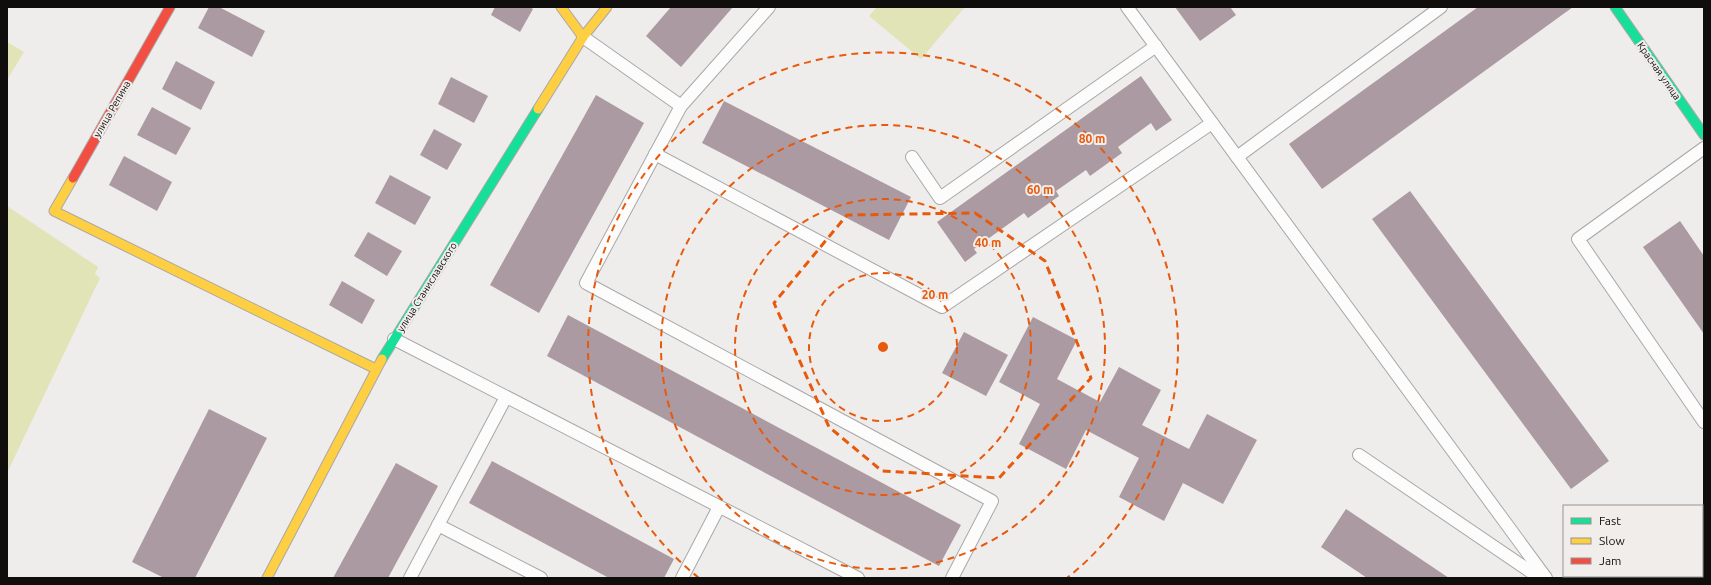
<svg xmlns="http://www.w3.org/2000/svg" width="1711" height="585" font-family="Ubuntu,sans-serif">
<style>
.green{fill:#e0e4b7}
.building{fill:#ab9aa1}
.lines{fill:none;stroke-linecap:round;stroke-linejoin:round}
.lane-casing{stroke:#a9a8a6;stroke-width:14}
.fast-casing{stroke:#a9a8a6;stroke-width:11}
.slow-casing{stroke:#a9a8a6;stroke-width:11}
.jam-casing{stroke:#a9a8a6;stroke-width:11}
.lane{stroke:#fdfcfc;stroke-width:12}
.fast{stroke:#16e098;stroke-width:9}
.slow{stroke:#ffcf43;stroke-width:9}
.jam{stroke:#f24e42;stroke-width:9}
.marked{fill:none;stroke:#e8590c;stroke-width:3;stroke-dasharray:8 5;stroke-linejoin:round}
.ring{fill:none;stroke:#e8590c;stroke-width:2;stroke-dasharray:7 5}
.labels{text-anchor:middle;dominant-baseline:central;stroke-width:4;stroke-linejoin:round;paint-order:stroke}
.street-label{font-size:10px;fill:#100e0d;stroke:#f0edea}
.centre{fill:#e8590c;stroke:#f0edea;stroke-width:2}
.ring-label{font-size:12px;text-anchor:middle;font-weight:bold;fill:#e8590c;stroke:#f0edea;stroke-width:4;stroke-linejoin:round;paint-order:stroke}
</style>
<rect width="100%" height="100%" fill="#efedeb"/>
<!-- green -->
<g class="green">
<polygon points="877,7 965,7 921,59 869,16"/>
<polygon points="7,42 24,52 7,80"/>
<polygon points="7,206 98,267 95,274 100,278 7,473"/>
</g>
<!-- building -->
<g class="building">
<polygon points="209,7 219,7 265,31 252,57 198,28"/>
<polygon points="495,7 530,7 533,9 520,32 491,15"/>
<polygon points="671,7 733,7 681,67 646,36"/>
<polygon points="1175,7 1230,7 1236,15 1200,41"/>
<polygon points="1478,7 1573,7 1322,189 1289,144"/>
<polygon points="176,61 215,82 201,110 162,89"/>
<polygon points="1141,76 1172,120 1156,131 1151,123 1118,147 1122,153 1090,176 1086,170 1056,191 1059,196 1028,218 1024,213 974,249 977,253 965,262 937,222"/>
<polygon points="451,77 488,96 474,123 438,104"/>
<polygon points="596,95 644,123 539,313 490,285"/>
<polygon points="724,101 911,197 889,240 702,143"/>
<polygon points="152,107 191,128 176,155 137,135"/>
<polygon points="434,129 462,144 447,170 420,155"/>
<polygon points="124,156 172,182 157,211 109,185"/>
<polygon points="390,175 431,197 415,225 375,203"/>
<polygon points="1410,191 1609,461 1571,489 1372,219"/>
<polygon points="1680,221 1704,256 1704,334 1643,247"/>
<polygon points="368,232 402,251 387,276 354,256"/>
<polygon points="342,281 375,300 362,324 329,305"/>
<polygon points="568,315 961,525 939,566 547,356"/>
<polygon points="1033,317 1077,340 1057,379 1100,402 1119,367 1161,390 1142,425 1189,449 1207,414 1257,440 1223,504 1183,483 1164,521 1119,497 1139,458 1086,430 1066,469 1019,444 1040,404 999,382"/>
<polygon points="964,332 1008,355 986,396 942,373"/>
<polygon points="209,409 267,438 195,578 164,578 132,562"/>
<polygon points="492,461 674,559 664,578 609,578 469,503"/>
<polygon points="396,463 438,486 388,578 333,578"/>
<polygon points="1346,509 1449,578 1367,578 1321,547"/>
</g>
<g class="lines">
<!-- lane casing -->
<g class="lane-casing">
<g id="lane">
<polyline points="769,7 681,106 586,283 992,501 952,578"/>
<polyline points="1127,7 1546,578"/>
<polyline points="583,37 681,106"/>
<polyline points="1704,148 1578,239 1704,422"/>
<polyline points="655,154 942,307 1212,123"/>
<polyline points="912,157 940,198 1156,46"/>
<polyline points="1237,157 1441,7"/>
<polyline points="394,339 858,578"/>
<polyline points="1359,455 1540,578"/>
<polyline points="438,525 541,578"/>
<polyline points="410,578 506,397"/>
<polyline points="682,578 719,507"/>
</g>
</g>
<!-- fast casing -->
<g class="fast-casing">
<g id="fast">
<polyline points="1615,7 1704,135"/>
<polyline points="382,359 538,109"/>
</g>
</g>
<!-- slow casing -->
<g class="slow-casing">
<g id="slow">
<polyline points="561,7 583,37"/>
<polyline points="538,109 583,37 607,7"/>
<polyline points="73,178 54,211 376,369"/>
<polyline points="267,578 382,359"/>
</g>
</g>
<!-- jam casing -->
<g class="jam-casing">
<polyline id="jam" points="73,178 170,7"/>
</g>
<!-- lane -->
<use href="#lane" class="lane"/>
<!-- fast -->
<use href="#fast" class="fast"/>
<!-- slow -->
<use href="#slow" class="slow"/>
<!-- jam -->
<use href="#jam" class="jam"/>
</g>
<!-- marked area -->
<path class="marked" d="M975,213L1045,261L1091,378L999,478L882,471L829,427L774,303L847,215Z"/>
<!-- distance rings -->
<g class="ring">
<circle cx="883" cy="347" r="74"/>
<circle cx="883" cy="347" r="148"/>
<circle cx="883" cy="347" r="222"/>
<path d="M699 578A295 295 0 1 1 1067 578"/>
</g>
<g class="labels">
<!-- street labels -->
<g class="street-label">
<text transform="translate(1659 71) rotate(55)">Красная улица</text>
<text transform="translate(112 109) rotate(-60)">улица Репина</text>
<text transform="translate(427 287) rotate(-58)">улица Станиславского</text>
</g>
</g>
<circle cx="883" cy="347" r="6" class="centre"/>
<g class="ring-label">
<text x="1092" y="143">80 m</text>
<text x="1040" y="194">60 m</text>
<text x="988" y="247">40 m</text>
<text x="935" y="299">20 m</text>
</g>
<!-- border -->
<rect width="1711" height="585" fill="none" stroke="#100e0d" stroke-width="16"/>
<!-- legend -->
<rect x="1563" y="505" width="140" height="72" fill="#f0edea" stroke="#969492"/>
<rect x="1571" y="518" width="20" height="6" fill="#16e098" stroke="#969492"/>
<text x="1599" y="525" font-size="12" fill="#100e0d">Fast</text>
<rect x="1571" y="538" width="20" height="6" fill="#ffcf43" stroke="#969492"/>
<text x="1599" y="545" font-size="12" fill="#100e0d">Slow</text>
<rect x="1571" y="558" width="20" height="6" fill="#f24e42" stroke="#969492"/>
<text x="1599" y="565" font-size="12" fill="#100e0d">Jam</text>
</svg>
